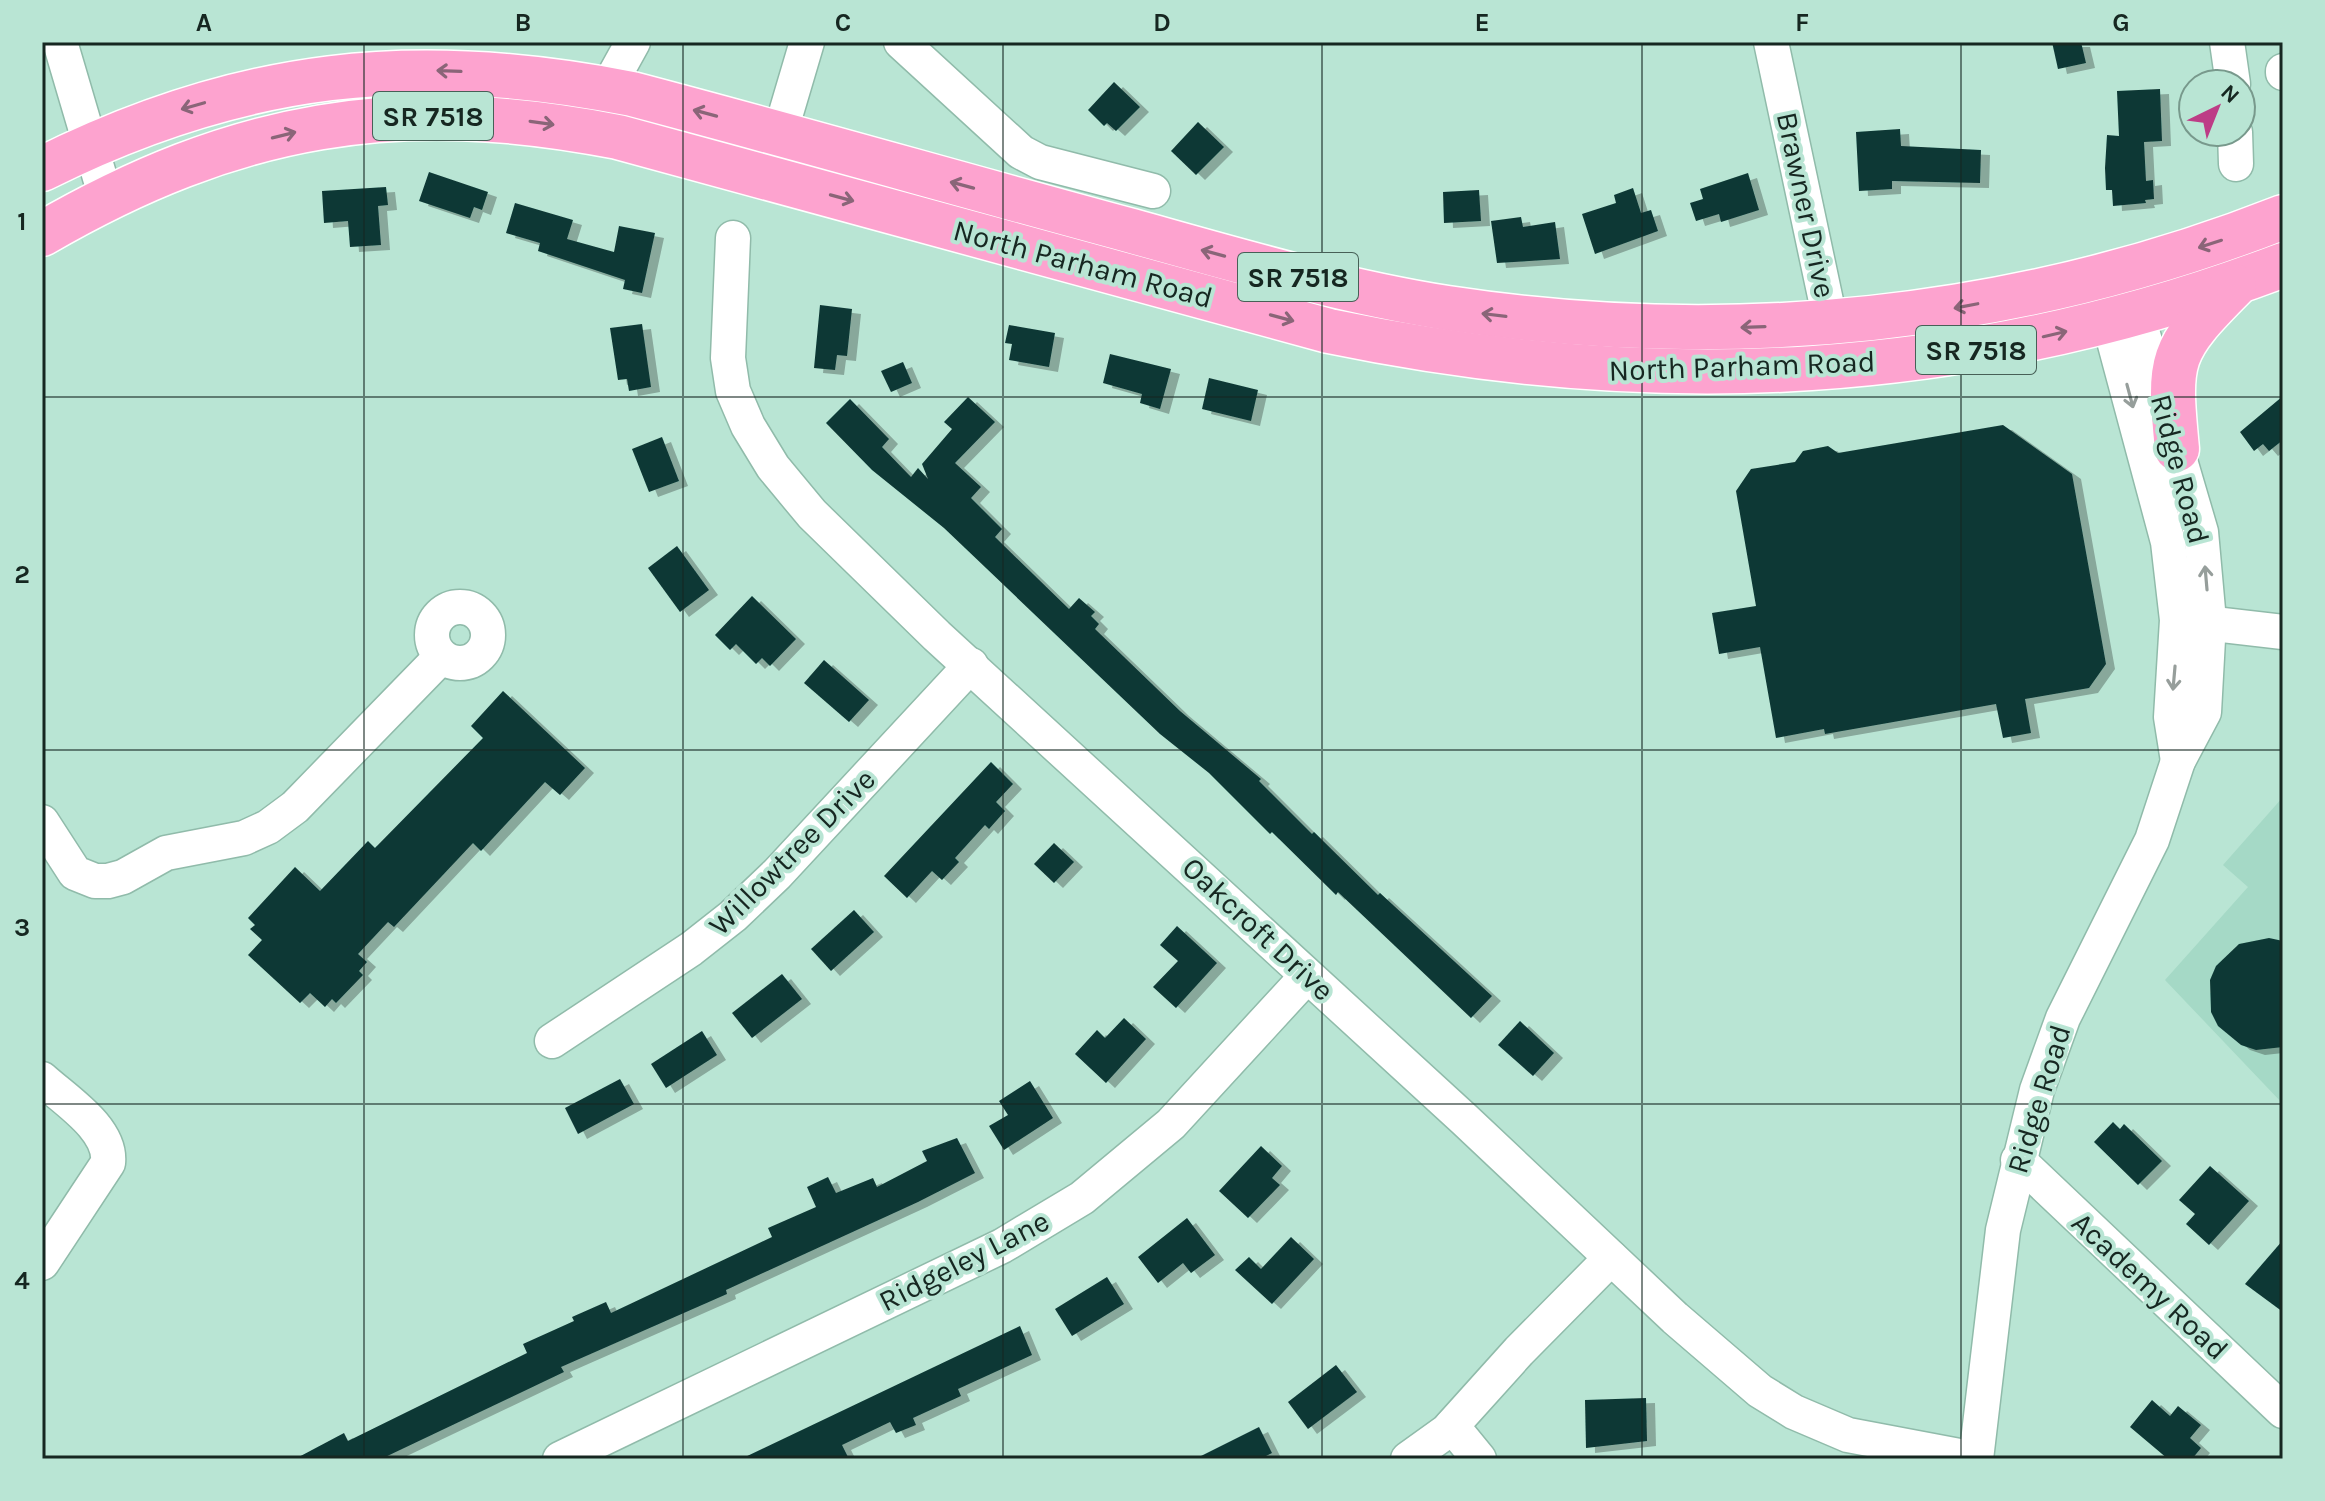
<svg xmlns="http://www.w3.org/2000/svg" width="2325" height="1501" font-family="Karla,sans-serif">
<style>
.built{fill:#a5d9c6}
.building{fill:#0c3734;filter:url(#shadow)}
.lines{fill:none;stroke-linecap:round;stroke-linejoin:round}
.minor-casing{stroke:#90bbaa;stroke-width:37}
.highway-casing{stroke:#fff;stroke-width:47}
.minor{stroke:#fff;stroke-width:34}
.highway{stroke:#fda3cf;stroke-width:44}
.oneway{stroke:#8a6578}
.oneway2{stroke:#969e9b}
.grid{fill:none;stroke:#162721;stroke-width:2;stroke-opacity:0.55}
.labels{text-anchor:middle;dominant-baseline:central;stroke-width:8;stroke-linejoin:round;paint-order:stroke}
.shield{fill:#b9e5d4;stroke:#476057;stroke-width:2}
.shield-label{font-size:28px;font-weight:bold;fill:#162721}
.street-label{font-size:30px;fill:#162721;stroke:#b9e5d4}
.neatline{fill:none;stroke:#162721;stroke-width:3}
.grid-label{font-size:26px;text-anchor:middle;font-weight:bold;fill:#162721}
</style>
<defs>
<filter id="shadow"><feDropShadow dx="9" dy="5" stdDeviation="0" flood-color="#0004"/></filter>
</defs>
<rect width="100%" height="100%" fill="#b9e5d4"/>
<!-- built -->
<polygon class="built" points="2283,797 2283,1104 2165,980 2248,887 2223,865"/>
<!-- building -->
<g class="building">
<polygon points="2052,42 2081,42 2086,63 2058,69"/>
<polygon points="1114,82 1140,107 1116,131 1107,123 1104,126 1088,110"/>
<polygon points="2160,89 2162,141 2144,142 2146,181 2153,180 2154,199 2145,200 2146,203 2113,206 2112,190 2106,190 2105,168 2107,135 2119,136 2117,91"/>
<polygon points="1198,122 1224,147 1196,175 1171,151"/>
<polygon points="1900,129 1901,146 1981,150 1980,183 1892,181 1892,189 1859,191 1856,132"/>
<polygon points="429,172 488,192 482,210 474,207 470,218 419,201"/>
<polygon points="1748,173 1759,210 1721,222 1719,214 1696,221 1690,203 1703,199 1700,189"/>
<polygon points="386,187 388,205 378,206 381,245 350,247 348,221 324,223 322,191"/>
<polygon points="1633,188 1641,213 1651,210 1658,231 1595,254 1582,214 1616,203 1614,195"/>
<polygon points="1479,190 1481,221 1444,223 1443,192"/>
<polygon points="515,203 573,220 567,239 614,252 619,226 655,233 642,293 623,289 625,280 538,251 540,243 506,233"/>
<polygon points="1521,217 1523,227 1555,222 1560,259 1497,263 1491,221"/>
<polygon points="820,305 852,309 847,356 837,355 835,370 814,368"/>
<polygon points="642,324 651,387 629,391 627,379 618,380 610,328"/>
<polygon points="1009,325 1055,333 1049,367 1009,360 1012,344 1005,343"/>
<polygon points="1110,354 1171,369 1160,409 1140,403 1142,394 1103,383"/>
<polygon points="903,362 912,383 891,392 881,371"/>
<polygon points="1209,378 1258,390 1251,421 1202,409"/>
<polygon points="2283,396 2283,440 2269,451 2263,444 2254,451 2240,432"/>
<polygon points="968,397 995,422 955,463 981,487 971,498 1002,529 995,537 1069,609 1079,598 1095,612 1091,616 1099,624 1095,629 1180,711 1261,779 1259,781 1312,834 1314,832 1378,895 1380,893 1492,996 1471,1018 1338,892 1336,895 1272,832 1270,834 1209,773 1160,734 944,528 872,470 826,423 850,399 889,439 882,447 911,477 918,468 928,479 922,464 952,429 944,422"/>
<polygon points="2003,425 2072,474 2106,664 2089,688 2025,699 2031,733 2003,738 1996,704 1825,734 1824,729 1776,738 1760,647 1719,654 1712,613 1756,606 1736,491 1751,469 1795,462 1803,451 1828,446 1838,453"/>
<polygon points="662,437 679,481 649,492 632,449"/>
<polygon points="677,546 709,590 680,612 648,568"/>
<polygon points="752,596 796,639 770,666 762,658 756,664 736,644 730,650 715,635"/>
<polygon points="824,660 869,700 849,722 804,683"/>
<polygon points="503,691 585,768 560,795 545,782 481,851 473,843 394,927 388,922 358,954 367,962 359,971 363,975 336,1003 332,999 325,1007 310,993 300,1003 248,955 262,940 250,929 255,925 248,918 295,867 320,891 368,841 375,848 483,738 471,726"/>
<polygon points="991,762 1013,784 996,802 1005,811 989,829 985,825 955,858 959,862 942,880 932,871 907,898 884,876"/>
<polygon points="1054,843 1074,862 1054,883 1034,864"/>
<polygon points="854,910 874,932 831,971 811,949"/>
<polygon points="1177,926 1217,963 1176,1008 1153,987 1178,961 1160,945"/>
<polygon points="2269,938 2283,941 2283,1047 2256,1050 2241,1045 2218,1026 2211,1012 2210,980 2216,966 2239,944"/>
<polygon points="782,974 802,999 752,1038 732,1013"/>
<polygon points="1124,1018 1146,1039 1106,1083 1075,1054 1097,1030 1105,1038"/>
<polygon points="1520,1021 1554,1053 1533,1076 1498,1045"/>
<polygon points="702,1031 717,1055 666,1088 651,1064"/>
<polygon points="620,1079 634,1104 578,1134 565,1108"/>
<polygon points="1030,1081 1053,1118 1004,1150 989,1126 1008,1115 999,1101"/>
<polygon points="2113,1122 2120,1129 2124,1124 2162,1161 2138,1185 2094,1142"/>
<polygon points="957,1138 975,1173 918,1202 726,1290 727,1294 561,1367 564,1372 381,1459 295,1459 344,1433 348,1441 527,1353 523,1344 574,1321 572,1317 606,1302 611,1313 772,1237 768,1228 816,1207 807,1187 828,1177 836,1193 873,1178 877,1187 927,1161 922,1151"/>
<polygon points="1261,1146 1282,1166 1272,1178 1280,1185 1248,1218 1219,1191"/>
<polygon points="2210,1166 2249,1201 2209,1245 2186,1224 2195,1214 2179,1200"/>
<polygon points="1187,1218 1215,1255 1191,1273 1183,1263 1158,1283 1138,1257"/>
<polygon points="1291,1237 1314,1259 1272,1304 1235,1270 1249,1257 1261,1269"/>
<polygon points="2283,1240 2283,1312 2245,1284"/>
<polygon points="1107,1277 1124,1304 1072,1336 1055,1309"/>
<polygon points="1020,1326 1032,1355 958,1389 961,1396 913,1418 916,1425 896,1433 890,1422 842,1445 849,1459 741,1459"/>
<polygon points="1336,1365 1357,1392 1308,1429 1288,1402"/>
<polygon points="1646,1398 1647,1441 1586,1448 1585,1400"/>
<polygon points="2152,1400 2170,1416 2178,1406 2201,1425 2190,1438 2201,1448 2192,1459 2168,1459 2130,1427"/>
<polygon points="1259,1427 1272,1453 1260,1459 1195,1459"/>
</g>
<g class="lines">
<!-- minor casing -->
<g class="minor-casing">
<g id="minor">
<polyline points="60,42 106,198"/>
<polyline points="901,42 1021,152 1040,162 1153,191"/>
<polyline points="1771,42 1840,367"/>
<polyline points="2227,42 2233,84"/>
<polyline points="2283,71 2283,73"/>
<polyline points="607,89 633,42"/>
<polyline points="2235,132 2236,164"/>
<polyline points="773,157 807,42"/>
<polyline points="733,238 728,358 733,391 748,426 773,467 812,514 937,636 1464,1119 1675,1318 1760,1391 1794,1412 1848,1435 1975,1459"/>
<polyline points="2102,296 2168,542 2177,620 2171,717 2178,761"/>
<circle cx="460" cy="635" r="28"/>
<polyline points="2188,621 2283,632"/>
<polyline points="42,822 75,873 95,881 108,881 123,877 166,853 244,838 268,827 295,807 441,657"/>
<polyline points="552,1041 691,949 733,916 777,874 971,665"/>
<path d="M42,1079C65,1100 112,1129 108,1163L42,1263"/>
<polyline points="2018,1160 2283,1411"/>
<polyline points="1452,1426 1479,1459"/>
<polyline points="560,1459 1002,1246 1082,1198 1171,1124 1307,976"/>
<polyline points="1408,1459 1447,1431 1519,1351 1611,1258"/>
<polyline points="1976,1459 2003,1230 2037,1090 2063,1018 2152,840 2178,761 2204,712 2209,621 2201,532 2130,290"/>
</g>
</g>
<!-- highway casing -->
<g class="highway-casing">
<g id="highway">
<path d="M42,169C240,70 415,51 632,94C799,138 965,186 1132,231C1236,260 1340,291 1447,308C1729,351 2017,322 2283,217"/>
<path d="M42,234C235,122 399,94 618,137L1329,331C1657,399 1968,384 2283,265"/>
<path d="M2177,449C2168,358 2169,351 2234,286"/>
</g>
</g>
<!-- minor -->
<use href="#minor" class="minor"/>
<!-- highway -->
<use href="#highway" class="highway"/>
</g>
<!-- one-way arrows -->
<defs><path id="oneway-shaft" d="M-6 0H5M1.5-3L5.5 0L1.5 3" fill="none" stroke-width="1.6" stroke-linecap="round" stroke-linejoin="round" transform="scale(2)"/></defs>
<g class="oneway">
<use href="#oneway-shaft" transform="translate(449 71) rotate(-178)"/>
<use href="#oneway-shaft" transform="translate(193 106) rotate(164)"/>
<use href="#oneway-shaft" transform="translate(705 113) rotate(-165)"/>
<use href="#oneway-shaft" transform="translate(542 123) rotate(8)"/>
<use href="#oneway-shaft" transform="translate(284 135) rotate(-14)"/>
<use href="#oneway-shaft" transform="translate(962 185) rotate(-165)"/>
<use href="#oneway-shaft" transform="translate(842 198) rotate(15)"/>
<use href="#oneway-shaft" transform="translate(2210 244) rotate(162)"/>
<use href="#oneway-shaft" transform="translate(1213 253) rotate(-165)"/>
<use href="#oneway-shaft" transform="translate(1966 306) rotate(169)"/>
<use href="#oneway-shaft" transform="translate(1494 315) rotate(-173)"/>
<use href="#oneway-shaft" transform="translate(1282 318) rotate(15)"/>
<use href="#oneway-shaft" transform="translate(1753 327) rotate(178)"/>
<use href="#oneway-shaft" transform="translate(2055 334) rotate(-13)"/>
</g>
<g class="oneway2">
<use href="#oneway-shaft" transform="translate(2130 396) rotate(75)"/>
<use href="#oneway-shaft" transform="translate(2206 578) rotate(-95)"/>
<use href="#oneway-shaft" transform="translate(2174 678) rotate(95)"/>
</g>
<!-- grid -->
<path class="grid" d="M364,42V1459M683,42V1459M1003,42V1459M1322,42V1459M1642,42V1459M1961,42V1459M42,397H2283M42,750H2283M42,1104H2283"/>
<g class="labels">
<!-- shield labels -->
<g class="shield">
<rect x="373" y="92" width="120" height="48" rx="6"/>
<rect x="1238" y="253" width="120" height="48" rx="6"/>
<rect x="1916" y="326" width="120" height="48" rx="6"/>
</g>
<g class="shield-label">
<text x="433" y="116">SR 7518</text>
<text x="1298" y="277">SR 7518</text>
<text x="1976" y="350">SR 7518</text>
</g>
<!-- street labels -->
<g class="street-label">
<text transform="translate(1806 205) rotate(78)">Brawner Drive</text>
<text transform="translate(1083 264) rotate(15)">North Parham Road</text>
<text transform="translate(1742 366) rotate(-2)">North Parham Road</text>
<text transform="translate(2180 469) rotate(75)">Ridge Road</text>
<text transform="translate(792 852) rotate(-45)">Willowtree Drive</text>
<text transform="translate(1258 929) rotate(43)">Oakcroft Drive</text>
<text transform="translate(2039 1099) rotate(-73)">Ridge Road</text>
<text transform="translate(964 1261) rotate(-27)">Ridgeley Lane</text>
<text transform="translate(2150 1286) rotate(43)">Academy Road</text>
</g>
</g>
<!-- border -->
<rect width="2325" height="1501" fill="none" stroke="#b9e5d4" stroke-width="88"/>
<!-- north arrow -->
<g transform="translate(2217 108) rotate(43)"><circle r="38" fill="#b9e5d4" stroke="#78998c" stroke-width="2"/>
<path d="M0-6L14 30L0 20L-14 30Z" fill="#bd3c86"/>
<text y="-12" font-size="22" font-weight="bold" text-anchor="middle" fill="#162721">N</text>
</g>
<rect x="44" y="44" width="2237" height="1413" class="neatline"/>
<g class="grid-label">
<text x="204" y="31">A</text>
<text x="523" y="31">B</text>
<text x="843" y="31">C</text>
<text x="1162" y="31">D</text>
<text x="1482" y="31">E</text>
<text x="1802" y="31">F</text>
<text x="2121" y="31">G</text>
<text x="22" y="230">1</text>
<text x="22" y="583">2</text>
<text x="22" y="936">3</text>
<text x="22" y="1289">4</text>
</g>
</svg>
